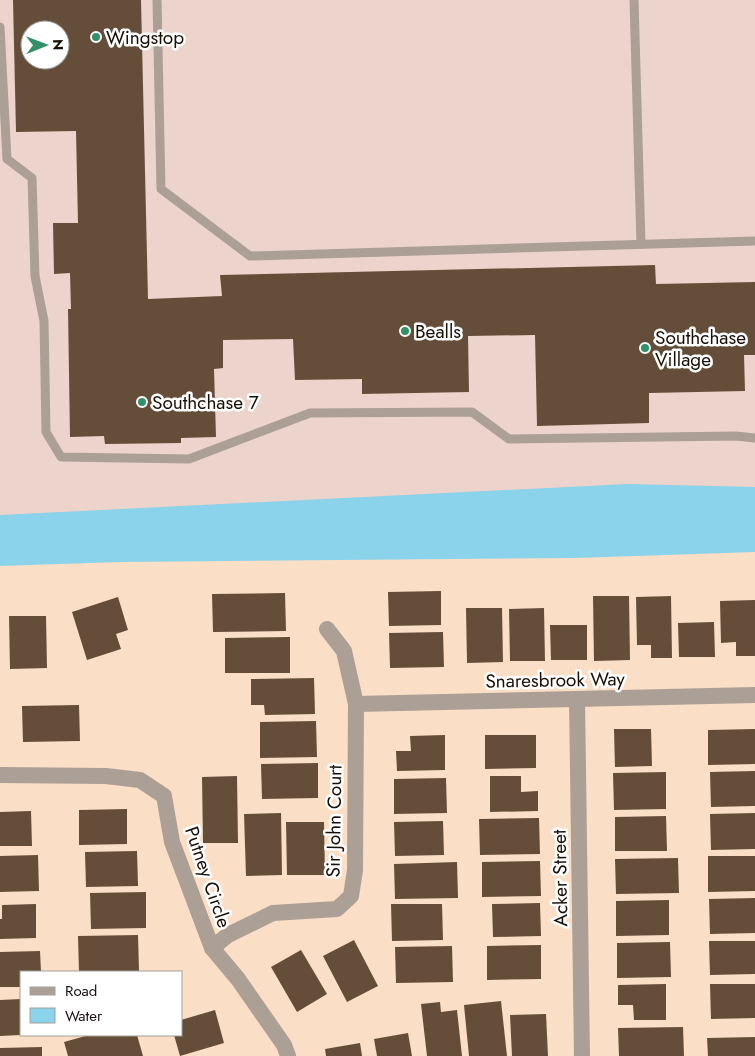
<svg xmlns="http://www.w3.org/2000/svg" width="755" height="1056" font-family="Jost,sans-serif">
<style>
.commercial{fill:#ecd3cb;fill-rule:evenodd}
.water{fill:#8bd3ea}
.building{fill:#654e39;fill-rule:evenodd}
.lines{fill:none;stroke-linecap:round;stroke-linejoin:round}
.service{stroke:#ac9f96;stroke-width:9}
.minor{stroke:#ac9f96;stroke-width:16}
.poi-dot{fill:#329169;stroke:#fff;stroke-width:2}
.labels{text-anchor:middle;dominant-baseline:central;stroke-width:5;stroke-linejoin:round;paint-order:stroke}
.poi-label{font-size:19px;fill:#180f07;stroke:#fff;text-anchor:start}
.street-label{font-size:19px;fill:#180f07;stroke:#fff}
</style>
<rect width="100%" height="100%" fill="#fadec5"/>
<!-- commercial -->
<path class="commercial" d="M0,0H755V516L0,531ZM30,30H60V60H30Z"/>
<!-- water -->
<polygon class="water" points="628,484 755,487 755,552 576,558 120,562 0,566 0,515"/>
<!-- building -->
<g class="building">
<path d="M13,0H141L148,299L222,296L220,275L655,265L656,284L755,282V355H744L745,391L649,393V423L537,426L535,335L468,336L469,392L362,394V379L295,380L293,339L223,340V368L214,369L216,437L181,438V443L105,444L104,436L70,437L68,309H71L70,273L54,274L53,223H78L76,131L16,132ZM30,30H60V60H30Z"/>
<polygon points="441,591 441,625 389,626 388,592"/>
<polygon points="285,593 286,631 213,632 212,594"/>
<polygon points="593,596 629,596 630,660 594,661"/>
<polygon points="671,596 672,658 651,658 651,645 637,645 636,597"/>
<polygon points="118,597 128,630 116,634 121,649 87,660 72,612"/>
<polygon points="755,600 755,656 736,656 736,642 721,643 720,601"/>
<polygon points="466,608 502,608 503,662 467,663"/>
<polygon points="544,608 545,661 510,661 509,609"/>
<polygon points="9,616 46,616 47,668 10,669"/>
<polygon points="714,622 715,657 679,657 678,623"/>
<polygon points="550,625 587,625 587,660 551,660"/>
<polygon points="443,632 444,667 390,668 389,633"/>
<polygon points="290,637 290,673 225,673 225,638"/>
<polygon points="314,678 315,714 265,715 264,705 251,705 251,679"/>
<polygon points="79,705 80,741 23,742 22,706"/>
<polygon points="316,721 317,757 260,758 260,722"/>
<polygon points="614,729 651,729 652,766 615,767"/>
<polygon points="755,729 755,764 708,765 708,730"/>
<polygon points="445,735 445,770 397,771 396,751 411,751 410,736"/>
<polygon points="485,735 536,735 536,768 485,769"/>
<polygon points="318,763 318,798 262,799 261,764"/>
<polygon points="755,771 755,806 711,807 710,772"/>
<polygon points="666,772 666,809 614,810 613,773"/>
<polygon points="237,776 238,843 203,843 202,777"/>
<polygon points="490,776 521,776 521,792 538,791 538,811 490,812"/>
<polygon points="446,778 447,813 394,814 394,779"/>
<polygon points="127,809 127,844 79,845 79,810"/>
<polygon points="31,811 32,846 0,846 0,812"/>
<polygon points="281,813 282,875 246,876 244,814"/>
<polygon points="755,813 755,849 711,850 710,814"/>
<polygon points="666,816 667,851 615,851 615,817"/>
<polygon points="539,818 540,854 480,855 479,819"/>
<polygon points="443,821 444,855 395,856 394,822"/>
<polygon points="286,822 324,822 325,875 287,875"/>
<polygon points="137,851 138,886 86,887 85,852"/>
<polygon points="38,855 39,891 0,892 0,856"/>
<polygon points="708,856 755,856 755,891 708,892"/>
<polygon points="678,858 679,893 616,894 615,859"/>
<polygon points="540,861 541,896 482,897 482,862"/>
<polygon points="457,862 458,898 395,899 394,864"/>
<polygon points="146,892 146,928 91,929 90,893"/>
<polygon points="755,898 755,933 710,934 709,899"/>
<polygon points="669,900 669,935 616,936 616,901"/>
<polygon points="540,903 541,936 493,937 492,904"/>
<polygon points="36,904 36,938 0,939 0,919 2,919 2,905"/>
<polygon points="391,904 442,904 443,940 392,941"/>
<polygon points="138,935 139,971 79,972 78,936"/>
<polygon points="354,940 378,986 347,1002 323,956"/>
<polygon points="709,941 755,941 755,974 710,975"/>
<polygon points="670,942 671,977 617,978 617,943"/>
<polygon points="541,945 541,979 487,980 487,946"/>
<polygon points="452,946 453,982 396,983 395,947"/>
<polygon points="301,950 327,994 297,1012 271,967"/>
<polygon points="40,951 41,972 21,972 21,987 0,987 0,952"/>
<polygon points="666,984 666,1020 634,1020 633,1005 618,1005 618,985"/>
<polygon points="710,984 755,984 755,1018 711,1019"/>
<polygon points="21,999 21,1035 0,1036 0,1000"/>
<polygon points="501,1001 507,1056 469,1056 464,1005"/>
<polygon points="440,1002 441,1012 457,1010 462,1056 427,1056 421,1004"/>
<polygon points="215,1010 224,1043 180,1056 174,1035 181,1035 181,1020"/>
<polygon points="546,1014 548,1056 512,1056 510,1015"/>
<polygon points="683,1027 684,1056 619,1056 618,1028"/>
<polygon points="408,1033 412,1056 377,1056 374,1039"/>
<polygon points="89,1035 137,1035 143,1056 68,1056 64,1042"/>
<polygon points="755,1037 755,1056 708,1056 707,1038"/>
<polygon points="360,1043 362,1056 326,1056 325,1049"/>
<polygon points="42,1047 42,1056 0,1056 0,1048"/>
</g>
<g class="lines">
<!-- service -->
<g class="service">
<polyline points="157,0 161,189 250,256 755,241"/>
<polyline points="634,0 641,244"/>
<polyline points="0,27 7,159 32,178 35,276 44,321 46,432 61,457 189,459 310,413 472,412 509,439 736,436 755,438"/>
</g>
<!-- minor -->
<g class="minor">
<polyline points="577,699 582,1056"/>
<polyline points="356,704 755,695"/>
<polyline points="0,775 106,776 140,780 164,796 172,842 212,948 238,979 284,1045 288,1056"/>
<polyline points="212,948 228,935 273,913 337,909 351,896 355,870 356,704 344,651 327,629"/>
</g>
</g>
<!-- markers -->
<g class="poi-dot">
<circle cx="96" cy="37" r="5"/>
<circle cx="405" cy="331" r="5"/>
<circle cx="645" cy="348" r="5"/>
<circle cx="142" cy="402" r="5"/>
</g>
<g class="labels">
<!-- poi labels -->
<g class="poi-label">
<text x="106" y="37">Wingstop</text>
<text x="415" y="331">Bealls</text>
<text x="655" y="337">Southchase<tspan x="655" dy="22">Village</tspan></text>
<text x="152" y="402">Southchase 7</text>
</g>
<!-- street labels -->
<g class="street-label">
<text transform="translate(555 680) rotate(-1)">Snaresbrook Way</text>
<text transform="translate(334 821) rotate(-89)">Sir John Court</text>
<text transform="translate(208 877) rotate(71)">Putney Circle</text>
<text transform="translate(560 878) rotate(-91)">Acker Street</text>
</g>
</g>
<!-- legend -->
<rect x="20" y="971" width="162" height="65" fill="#ffffff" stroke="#a39f9c"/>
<rect x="30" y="987" width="25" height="8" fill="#ac9f96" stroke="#a39f9c"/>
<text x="65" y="996" font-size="15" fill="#180f07">Road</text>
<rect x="30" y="1008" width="25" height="15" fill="#8bd3ea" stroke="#a39f9c"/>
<text x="65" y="1021" font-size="15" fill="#180f07">Water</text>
<!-- north arrow -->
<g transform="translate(45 45) rotate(89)"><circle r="24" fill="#ffffff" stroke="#a39f9c"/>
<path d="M0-4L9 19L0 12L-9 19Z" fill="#329169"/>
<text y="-8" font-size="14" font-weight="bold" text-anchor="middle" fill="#180f07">N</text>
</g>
</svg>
